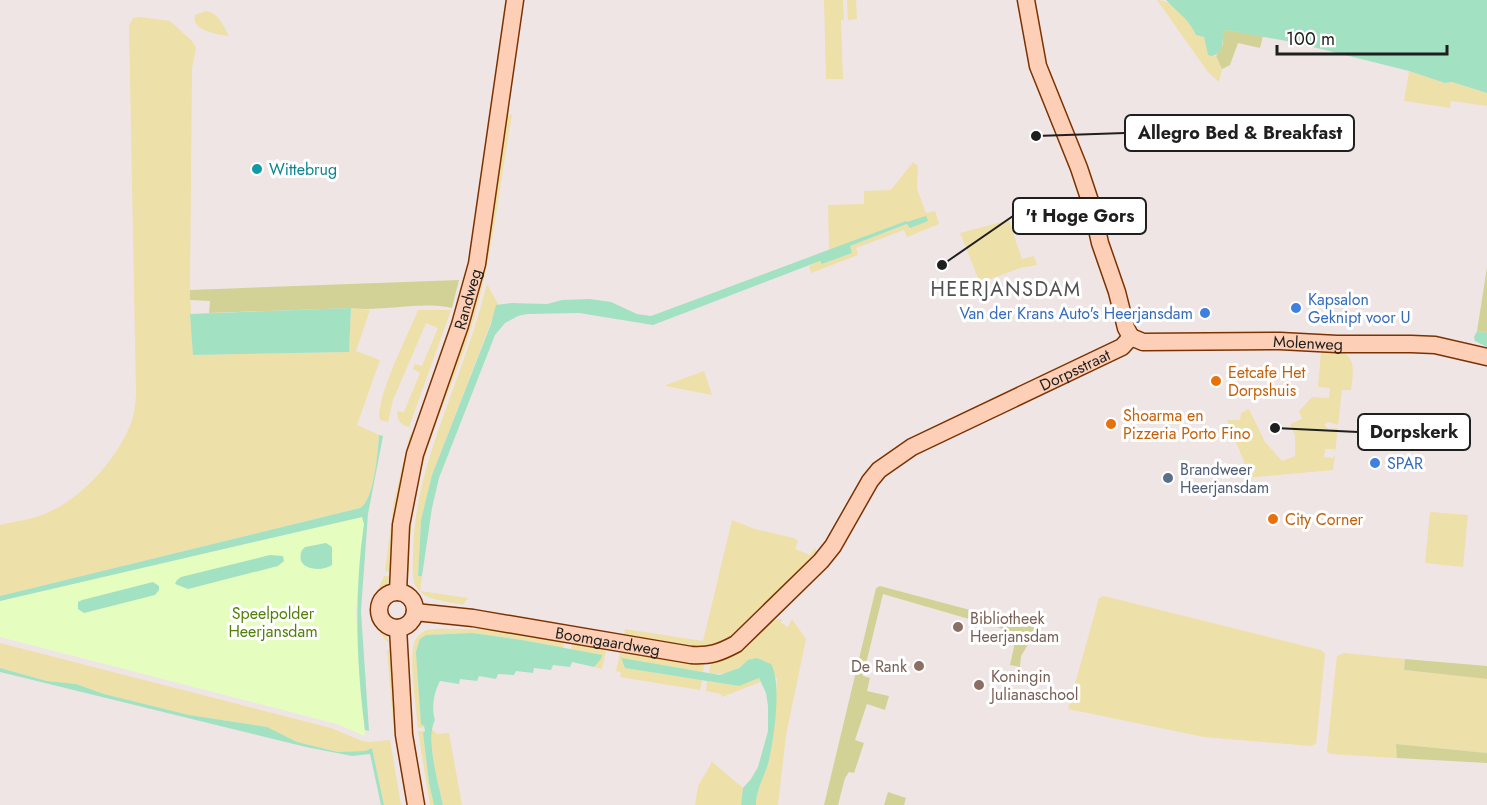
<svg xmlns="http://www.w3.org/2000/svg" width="1487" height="805" font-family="Jost,sans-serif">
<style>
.grass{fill:#ede0a8}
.forest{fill:#d2d297}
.park{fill:#e6fdc0}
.water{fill:#a3e1c3}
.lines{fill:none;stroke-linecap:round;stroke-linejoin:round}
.secondary-casing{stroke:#7c3200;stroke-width:19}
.secondary{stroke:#fdcfb6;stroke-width:16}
.culture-dot{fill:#0f9aa8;stroke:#fff;stroke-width:2}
.shop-dot{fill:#3f7fe0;stroke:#fff;stroke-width:2}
.food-dot{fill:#e8710a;stroke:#fff;stroke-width:2}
.service-dot{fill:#5c6f8a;stroke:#fff;stroke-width:2}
.education-dot{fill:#8d6e63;stroke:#fff;stroke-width:2}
.labels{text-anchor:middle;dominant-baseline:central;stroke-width:6;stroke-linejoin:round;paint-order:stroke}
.culture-label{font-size:16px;fill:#0d838f;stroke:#fff;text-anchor:start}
.street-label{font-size:16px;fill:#1f1f1f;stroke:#fff}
.shop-label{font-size:16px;fill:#366cbe;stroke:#fff;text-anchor:start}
.food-label{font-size:16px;fill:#c56008;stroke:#fff;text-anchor:start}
.service-label{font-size:16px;fill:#4e5e75;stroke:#fff;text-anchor:start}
.park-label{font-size:16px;fill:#527f06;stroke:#fff}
.education-label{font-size:16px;fill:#785e54;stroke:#fff;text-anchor:start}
.quarter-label{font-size:20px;letter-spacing:1.5px;fill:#525252;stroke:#fff}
.leader{fill:none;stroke:#1f1f1f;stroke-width:2}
.callout-dot{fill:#1f1f1f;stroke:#fff;stroke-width:2}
.callout{fill:#fff;stroke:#1f1f1f;stroke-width:2}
.callout-label{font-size:18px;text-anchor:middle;font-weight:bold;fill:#1f1f1f}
</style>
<rect width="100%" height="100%" fill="#f0e5e5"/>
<!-- grass -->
<g class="grass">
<polygon points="824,0 843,0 844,20 841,20 843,79 826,79"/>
<polygon points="847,0 856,0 857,19 848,20"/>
<path d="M1157,0C1174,0 1189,20 1196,34L1204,37L1208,55L1216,56L1222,69L1219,82L1208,72Z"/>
<path d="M206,11C219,13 223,25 229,36C217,34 191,31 195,15Z"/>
<path d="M140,17L170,21L191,40L196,48L192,68L190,290L193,355L349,352L351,308L370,310L356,351L380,360L357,425L379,435C378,451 374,501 360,508L0,596V525C16,521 35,519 49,512C81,498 114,462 128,430C134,419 135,407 136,394L129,26L133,18Z"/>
<polygon points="1409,71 1445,83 1452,82 1487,93 1487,106 1451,101 1450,108 1404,101"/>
<path d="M508,114L512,115C499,188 492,264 469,335C457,374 439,411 427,451C414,490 409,531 409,572H407L409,504L497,174Z"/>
<polygon points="913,162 918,166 917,189 926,213 935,211 939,224 907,237 904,230 856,248 858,255 811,273 809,266 820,261 822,264 852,253 850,246 908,224 906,221 829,250 828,205 864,204 864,191 891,190"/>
<polygon points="1009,220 1022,259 1034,256 1037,265 1020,268 980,283 960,233"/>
<path d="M487,284L498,304L432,475L421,520L418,576H422L420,591L468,598L463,605C449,601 425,601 417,588C411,579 413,567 413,557C413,484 444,418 467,350C475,328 481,306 487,284Z"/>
<path d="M418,310H451L409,427C400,425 397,419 397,411L404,412L420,373L413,369L415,364L422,366L438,328L426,323L393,400L388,422L380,420C375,399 409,333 418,310Z"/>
<path d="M1321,352L1345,353C1357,363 1352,377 1351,390H1342L1338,425L1329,422L1324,424L1328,429L1338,428L1335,452L1334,449H1325L1324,457L1333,458L1335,455L1333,470L1246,478L1245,476L1255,472L1252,463L1245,464L1227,420H1240L1241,413L1249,409L1265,442L1282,461L1295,456V436L1290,424L1302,419L1299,411L1312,397L1329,398L1330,388L1318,387Z"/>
<polygon points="704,371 712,395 666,386 666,385"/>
<polygon points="410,434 414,436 401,490 390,572 385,571 394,501"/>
<polygon points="1430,512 1468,515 1463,567 1425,563"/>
<polygon points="732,520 755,529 794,538 798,541 795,549 810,555 815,548 819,555 732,638 718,646 701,650 623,638 625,629 703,641"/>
<path d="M384,576H390C388,591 371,597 374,614C376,626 387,632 389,643C384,639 382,635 378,629C364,604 376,598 384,576Z"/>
<polygon points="1104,596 1321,650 1325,654 1316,744 1311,746 1204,737 1068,709 1099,598"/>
<path d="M782,619L781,623L788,627L792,619L806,639L786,735L778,805H756C756,788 765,775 769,759C776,732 775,705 777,678L748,660C736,671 725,676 709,673L710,664C721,661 732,657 741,650C753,640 766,618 782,619Z"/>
<path d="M488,626L565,641L563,648L522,640L472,633L426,635L424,727L418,728C416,705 409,665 414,643C416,637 421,632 427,630C447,626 468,633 488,626Z"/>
<polygon points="576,641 604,646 604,649 606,650 602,669 594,667 601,659 571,650 572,643"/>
<polygon points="0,643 331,728 362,741 369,742 390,740 401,805 384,805 372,748 365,751 338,752 297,742 267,727 189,715 104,694 76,684 47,681 0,668"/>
<polygon points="627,649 705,660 703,672 621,659 625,668 702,680 700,690 620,677 621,672 616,671 620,653 626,653"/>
<polygon points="387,650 390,650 397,730 394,733"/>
<polygon points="1344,653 1405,659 1404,670 1487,679 1487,753 1397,744 1397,758 1330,754 1327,751 1336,664 1337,656"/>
<polygon points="759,678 760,682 722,697 721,694 706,691 707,681 739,686"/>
<path d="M432,729L437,734L449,733L462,805H443C438,781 430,754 432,729Z"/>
<polygon points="418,731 425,731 423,733 429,783 434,805 430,805"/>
<polygon points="711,761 743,788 741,805 695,805 698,786 711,764"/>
</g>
<!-- forest -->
<g class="forest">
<polygon points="1226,30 1263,36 1260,48 1238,43 1230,65 1222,69 1216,56 1223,44 1223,33"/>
<polygon points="1487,267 1487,333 1477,331"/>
<path d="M459,280L452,308C419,301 385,312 351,308L209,313L210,301L190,300V290Z"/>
<polygon points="880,586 1034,627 1037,630 1021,656 1020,667 1010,665 1017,633 883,594 863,676 870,678 867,691 889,696 885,710 867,704 855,740 864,743 854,773 849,772 845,778 838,805 824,805 876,588"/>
<polygon points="1405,659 1487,666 1487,679 1404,670"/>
<polygon points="1396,744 1487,753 1487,763 1397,758"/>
<polygon points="888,792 906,798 904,805 884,805"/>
</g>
<!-- park -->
<polygon class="park" points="362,517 364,524 356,612 365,736 337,724 0,637 0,601"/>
<!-- water -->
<g class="water">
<path d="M1166,0H1487V93L1452,82L1445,83L1409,71L1297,43L1226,30L1223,33C1223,42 1223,54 1212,56L1208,55L1204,37L1196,35C1189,19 1177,12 1166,0Z"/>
<polygon points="926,216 928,221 910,228 907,224 850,246 852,253 822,264 820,261 653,325 579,313 527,314 518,316 505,323 495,335 439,478 432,508 422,576 418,576 421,520 432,475 491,324 496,305 511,303 547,304 562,300 590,299 611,302 637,314 651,316 906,221 907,222"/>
<polygon points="351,308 349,352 193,355 190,314"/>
<polygon points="1477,331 1487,333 1487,347 1475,341 1474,337"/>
<path d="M379,435L383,436L368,514L361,611L369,731L365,730C356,662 354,592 364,524L362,517L0,601V596L360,508C374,501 378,451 379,435Z"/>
<path d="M326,543L332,547V565C319,573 294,569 302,550L305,547Z"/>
<polygon points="270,555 283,556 284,561 278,566 188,589 175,584 177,580 181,577"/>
<polygon points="153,582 159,586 159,590 155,595 84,613 78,609 78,602 82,600"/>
<path d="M472,633L522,640L602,655L601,659L594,667L572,662L570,667L553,665L551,670L534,668L533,673L516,671L514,675L498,674L496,679L479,676L477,681L460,679L459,684L440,681C434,692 431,708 435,720C425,738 439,785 443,805H434L429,783L423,733L425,731L424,726L421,724L416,652L420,639L426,635Z"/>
<path d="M621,658L720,675L739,668L748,660L757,658L771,664C782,683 774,739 769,760C765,776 756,789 756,805H741L743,788L751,779L758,767L768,731V706L766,693L759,678L739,686L625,668Z"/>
<polygon points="0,668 47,681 76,684 104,694 189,715 267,727 297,742 338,752 365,751 372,748 384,805 381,805 370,754 352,756 306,747 0,672"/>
</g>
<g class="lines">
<!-- secondary casing -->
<g class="secondary-casing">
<g id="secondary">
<polyline points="1026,0 1038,66 1079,168 1092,207 1100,243 1117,292 1126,328 1131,337"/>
<path id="s1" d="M1131,337L1143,342L1280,341L1337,344H1411L1435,345L1487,357"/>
<circle cx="397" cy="610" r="18"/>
<path id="s2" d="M398,592L401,525L415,454L460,325L477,264L515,0"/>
<path id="s3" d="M415,612L473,618L691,655C711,656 719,653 736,644L821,561L833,546L870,481L879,470L912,447L1122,347L1131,337"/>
<polyline points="398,628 404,735 416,805"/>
</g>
</g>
<!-- secondary -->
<use href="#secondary" class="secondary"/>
</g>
<!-- markers -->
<circle class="culture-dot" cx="257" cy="169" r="6"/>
<g class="shop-dot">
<circle cx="1296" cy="308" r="6"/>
<circle cx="1205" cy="313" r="6"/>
<circle cx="1375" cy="463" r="6"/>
</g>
<g class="food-dot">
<circle cx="1216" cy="381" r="6"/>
<circle cx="1111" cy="424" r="6"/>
<circle cx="1273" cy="519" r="6"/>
</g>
<circle class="service-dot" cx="1168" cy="478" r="6"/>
<g class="education-dot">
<circle cx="958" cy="627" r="6"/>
<circle cx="919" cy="666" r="6"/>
<circle cx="979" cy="685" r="6"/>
</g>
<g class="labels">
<!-- culture labels -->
<g class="culture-label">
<text x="269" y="169">Wittebrug</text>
</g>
<!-- street labels -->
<g class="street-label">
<text stroke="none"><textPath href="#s2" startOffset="303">Randweg</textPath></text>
<text stroke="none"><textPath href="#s1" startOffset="178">Molenweg</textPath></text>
<text stroke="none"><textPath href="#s3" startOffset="774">Dorpsstraat</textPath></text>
<text stroke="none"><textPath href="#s3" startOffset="195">Boomgaardweg</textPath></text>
</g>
<!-- shop labels -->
<g class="shop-label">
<text x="1308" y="299">Kapsalon<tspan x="1308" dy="18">Geknipt voor U</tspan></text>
<text x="1193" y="313" text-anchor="end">Van der Krans Auto's Heerjansdam</text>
<text x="1387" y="463">SPAR</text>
</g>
<!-- food labels -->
<g class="food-label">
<text x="1228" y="372">Eetcafe Het<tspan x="1228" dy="18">Dorpshuis</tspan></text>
<text x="1123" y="415">Shoarma en<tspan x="1123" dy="18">Pizzeria Porto Fino</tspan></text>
<text x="1285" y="519">City Corner</text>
</g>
<!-- service labels -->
<g class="service-label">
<text x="1180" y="469">Brandweer<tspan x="1180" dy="18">Heerjansdam</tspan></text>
</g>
<!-- park labels -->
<g class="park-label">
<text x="273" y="613">Speelpolder<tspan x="273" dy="18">Heerjansdam</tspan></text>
</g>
<!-- education labels -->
<g class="education-label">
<text x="970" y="618">Bibliotheek<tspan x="970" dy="18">Heerjansdam</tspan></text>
<text x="907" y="666" text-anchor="end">De Rank</text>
<text x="991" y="676">Koningin<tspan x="991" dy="18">Julianaschool</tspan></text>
</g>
<!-- quarter labels -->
<g class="quarter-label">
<text x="1006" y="289">HEERJANSDAM</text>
</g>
</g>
<!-- callouts -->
<path class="leader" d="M1036 136L1125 133M942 265L1013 216M1275 428L1358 432"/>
<g class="callout-dot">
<circle cx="1036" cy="136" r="6"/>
<circle cx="942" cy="265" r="6"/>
<circle cx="1275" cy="428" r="6"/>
</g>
<g class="callout">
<rect x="1125" y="115" width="229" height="36" rx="6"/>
<rect x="1013" y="198" width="133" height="36" rx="6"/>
<rect x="1358" y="414" width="112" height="36" rx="6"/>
</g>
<g class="callout-label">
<text x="1240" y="139">Allegro Bed &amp; Breakfast</text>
<text x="1080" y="222">'t Hoge Gors</text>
<text x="1414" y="438">Dorpskerk</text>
</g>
<!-- scale -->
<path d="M1277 45v9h170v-9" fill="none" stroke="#1f1f1f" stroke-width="3"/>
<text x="1286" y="45" font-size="18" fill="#1f1f1f" stroke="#ffffff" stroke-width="4.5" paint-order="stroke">100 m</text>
</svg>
